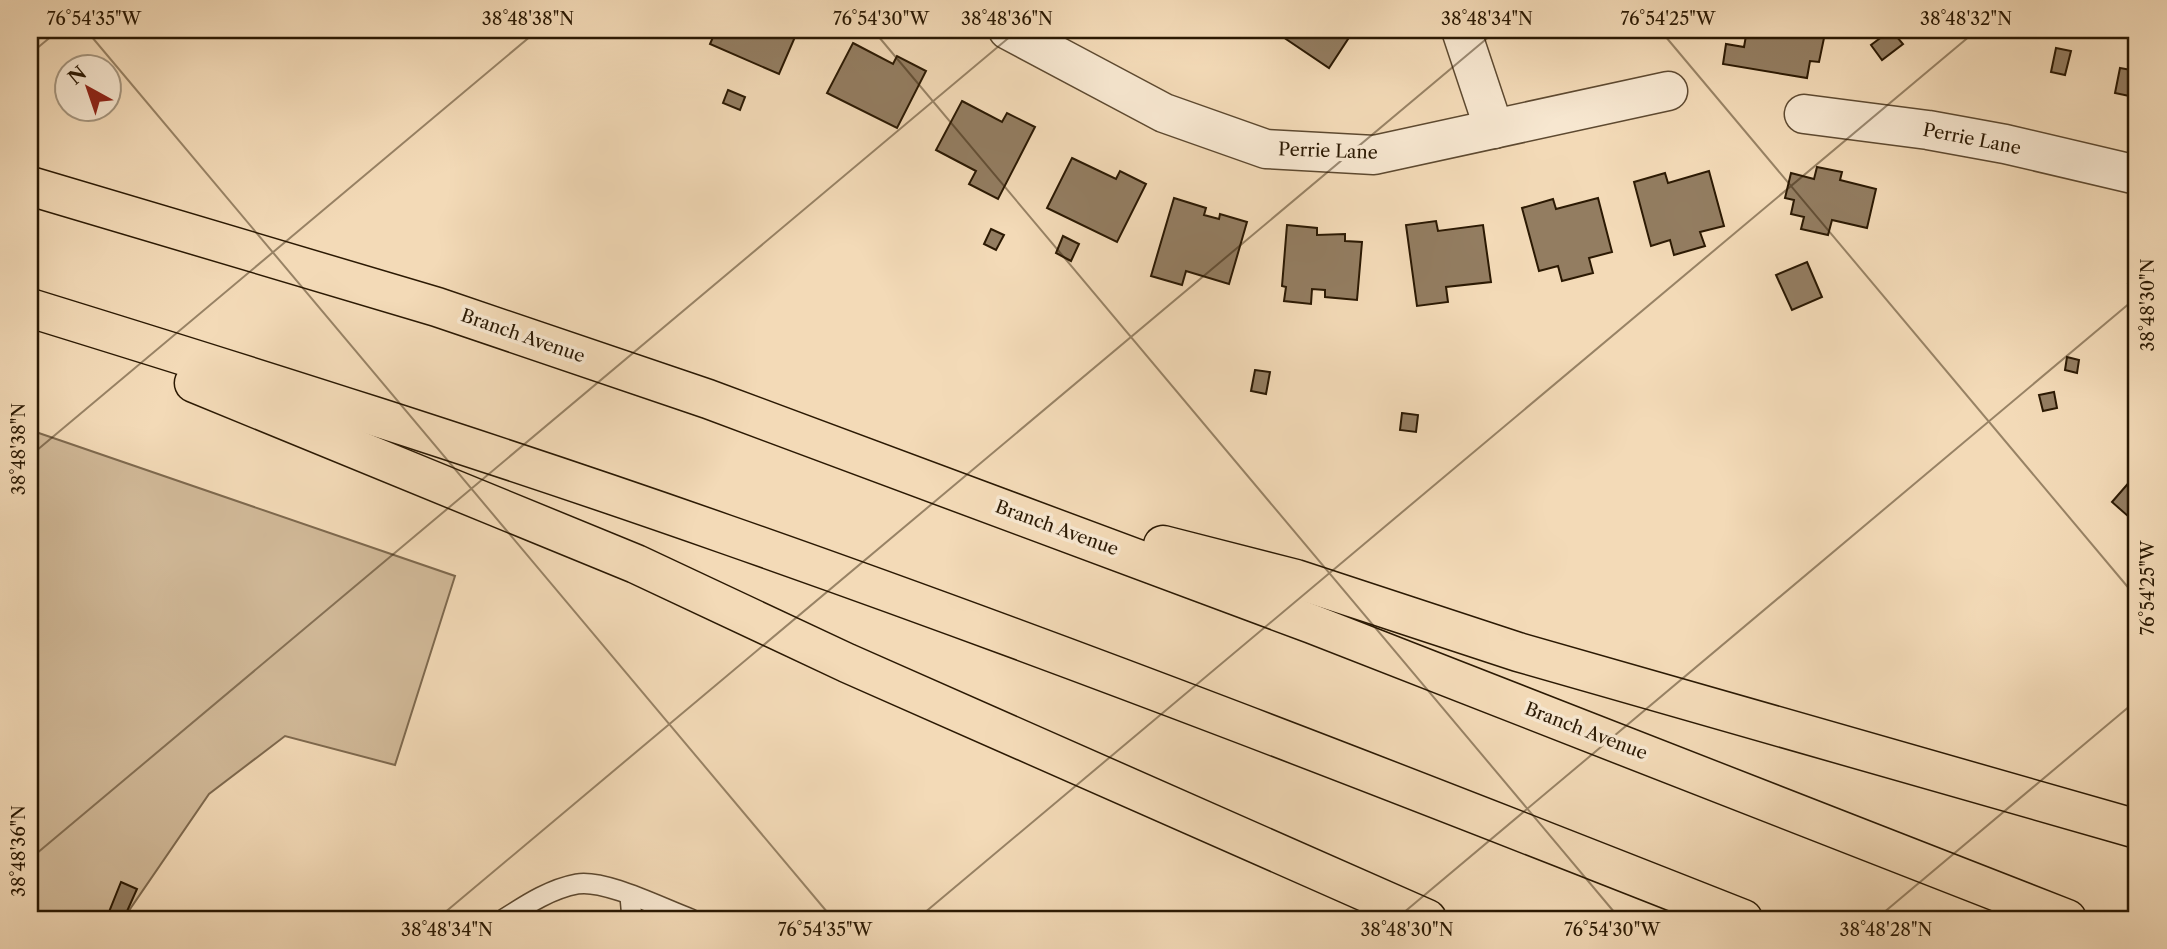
<svg xmlns="http://www.w3.org/2000/svg" width="2167" height="949" font-family="'Libre Caslon Text',serif">
<style>
.green{fill:#d1b998;stroke:#7e694e;stroke-width:2}
.building{fill:#937d61;stroke:#2b1903;stroke-width:2}
.lines{fill:none;stroke-linecap:round;stroke-linejoin:round}
.service-casing{stroke:#5d4930;stroke-width:22}
.minor-casing{stroke:#5d4930;stroke-width:41}
.motorway-casing{stroke:#2b1903;stroke-width:41}
.service{stroke:#f7e7d0;stroke-width:19}
.minor{stroke:#f7e7d0;stroke-width:38}
.motorway{stroke:#f3dab7;stroke-width:38}
.ticks{fill:none;stroke:#2b1903;stroke-width:2;stroke-opacity:0.45}
.labels{text-anchor:middle;dominant-baseline:central;stroke-width:7;stroke-linejoin:round;paint-order:stroke}
.street-label{font-size:18px;fill:#2b1903;stroke:#f7e7d0}
.neatline{fill:none;stroke:#2b1903;stroke-width:2.5}
.ticks-label{font-size:18px;text-anchor:middle;fill:#2b1903}
</style>
<rect width="100%" height="100%" fill="#f3dab7"/>
<filter id="stains"><feTurbulence type="fractalNoise" baseFrequency=".00286" numOctaves="4"/><feColorMatrix values="0 0 0 0 .2 0 0 0 0 .09 0 0 0 0 .02 0 0 0 .5 -.17"/></filter>
<radialGradient id="worn" r=".72"><stop offset=".6" stop-color="#630" stop-opacity="0"/><stop offset="1" stop-color="#630" stop-opacity=".3"/></radialGradient>
<!-- green -->
<polygon class="green" points="30,430 455,576 395,765 285,736 209,794 126,915 125,919 30,919"/>
<!-- building -->
<g class="building">
<polygon points="716,30 798,30 779,74 710,44"/>
<polygon points="1288,30 1364,30 1361,35 1354,30 1329,68 1283,37"/>
<polygon points="1747,30 1811,30 1810,36 1824,38 1819,62 1810,61 1807,78 1723,64 1726,44 1744,47"/>
<polygon points="1891,30 1903,44 1882,60 1871,45"/>
<polygon points="853,43 893,64 897,56 926,71 897,128 827,93"/>
<polygon points="2056,48 2071,51 2065,75 2051,72"/>
<polygon points="2120,68 2137,71 2134,97 2115,93"/>
<polygon points="728,90 745,97 740,110 723,103"/>
<polygon points="962,101 1002,122 1007,113 1035,127 998,199 969,184 976,171 936,150"/>
<polygon points="1072,158 1116,179 1120,171 1146,184 1117,242 1047,208"/>
<polygon points="1817,167 1842,172 1840,180 1876,189 1867,228 1832,220 1828,235 1801,229 1804,217 1791,214 1794,200 1785,198 1791,173 1814,179"/>
<polygon points="1709,171 1724,226 1700,232 1705,246 1674,255 1670,240 1651,246 1634,182 1665,173 1668,183"/>
<polygon points="1174,198 1206,208 1204,215 1219,219 1220,214 1247,222 1229,284 1186,271 1182,285 1151,276"/>
<polygon points="1598,198 1612,252 1589,258 1593,273 1562,281 1558,266 1539,271 1522,208 1553,199 1556,209"/>
<polygon points="1436,221 1438,231 1483,225 1491,282 1446,287 1448,302 1417,306 1406,225"/>
<polygon points="1287,225 1317,228 1317,235 1345,234 1345,241 1362,242 1357,300 1325,297 1325,290 1312,289 1311,304 1284,301 1286,287 1282,286"/>
<polygon points="991,229 1004,235 996,250 984,244"/>
<polygon points="1063,236 1079,244 1071,261 1056,253"/>
<polygon points="2134,246 2137,247 2137,285 2128,283"/>
<polygon points="1807,262 1822,297 1792,310 1776,275"/>
<polygon points="2067,357 2079,360 2077,373 2065,370"/>
<polygon points="1255,370 1270,372 1266,394 1251,391"/>
<polygon points="2054,392 2057,408 2043,411 2039,395"/>
<polygon points="1402,413 1418,415 1416,432 1400,430"/>
<polygon points="2132,479 2137,484 2137,509 2129,517 2112,502"/>
<polygon points="121,882 137,889 124,918 109,912"/>
</g>
<g class="lines">
<!-- service casing -->
<g class="service-casing">
<g id="service">
<polyline points="630,896 632,919"/>
<path d="M504,919C526,905 550,889 577,884C605,879 663,909 691,919"/>
</g>
</g>
<!-- minor casing -->
<g class="minor-casing">
<g id="minor">
<polyline points="1008,30 1164,113 1266,149 1374,155 1668,91"/>
<polyline points="1461,30 1494,129"/>
<polyline points="1804,114 1928,130 2005,144 2137,175"/>
</g>
</g>
<!-- motorway casing -->
<g class="motorway-casing">
<g id="motorway">
<polyline points="30,186 437,307 708,399 1312,624 2067,919"/>
<path d="M30,308C263,380 495,453 725,534C1068,654 1406,786 1743,919"/>
<polyline points="194,383 636,564 847,663 1427,919"/>
<polyline points="1163,545 1296,579 1518,652 2137,829"/>
</g>
</g>
<!-- service -->
<use href="#service" class="service"/>
<!-- minor -->
<use href="#minor" class="minor"/>
<!-- motorway -->
<use href="#motorway" class="motorway"/>
</g>
<!-- ticks -->
<path class="ticks" d="M86,30L833,919M873,30L1620,919M1660,30L2137,598M30,54L59,30M30,456L538,30M30,859L1018,30M30,900L45,919M437,919L1497,30M917,919L1977,30M1396,919L2137,297M1876,919L2137,700"/>
<g class="labels">
<!-- street labels -->
<g class="street-label">
<text transform="translate(1972 139) rotate(11)">Perrie Lane</text>
<text transform="translate(1328 151) rotate(2)">Perrie Lane</text>
<text transform="translate(523 336) rotate(19)">Branch Avenue</text>
<text transform="translate(1057 528) rotate(20)">Branch Avenue</text>
<text transform="translate(1586 731) rotate(21)">Branch Avenue</text>
</g>
</g>
<!-- margin -->
<rect width="2167" height="949" fill="none" stroke="#f3dab7" stroke-width="77"/>
<!-- north arrow -->
<g transform="translate(88 88) rotate(320)"><circle r="33" fill="#f7e7d0" stroke="#a5957e" stroke-width="2"/>
<path d="M0-5L12 26L0 18L-12 26Z" fill="#8f2418"/>
<text y="-10" font-size="19" font-weight="bold" text-anchor="middle" fill="#2b1903">N</text>
</g>
<rect x="38" y="38" width="2090" height="873" class="neatline"/>
<g class="ticks-label">
<text x="94" y="25">76°54'35"W</text>
<text x="528" y="25">38°48'38"N</text>
<text x="881" y="25">76°54'30"W</text>
<text x="1007" y="25">38°48'36"N</text>
<text x="1487" y="25">38°48'34"N</text>
<text x="1668" y="25">76°54'25"W</text>
<text x="1966" y="25">38°48'32"N</text>
<text transform="translate(2148 305) rotate(-90)" y="6">38°48'30"N</text>
<text transform="translate(19 449) rotate(-90)" y="6">38°48'38"N</text>
<text transform="translate(2148 588) rotate(-90)" y="6">76°54'25"W</text>
<text transform="translate(19 851) rotate(-90)" y="6">38°48'36"N</text>
<text x="447" y="936">38°48'34"N</text>
<text x="825" y="936">76°54'35"W</text>
<text x="1407" y="936">38°48'30"N</text>
<text x="1612" y="936">76°54'30"W</text>
<text x="1886" y="936">38°48'28"N</text>
</g>
<rect width="100%" height="100%" filter="url(#stains)"/>
<rect width="100%" height="100%" fill="url(#worn)"/>
</svg>
